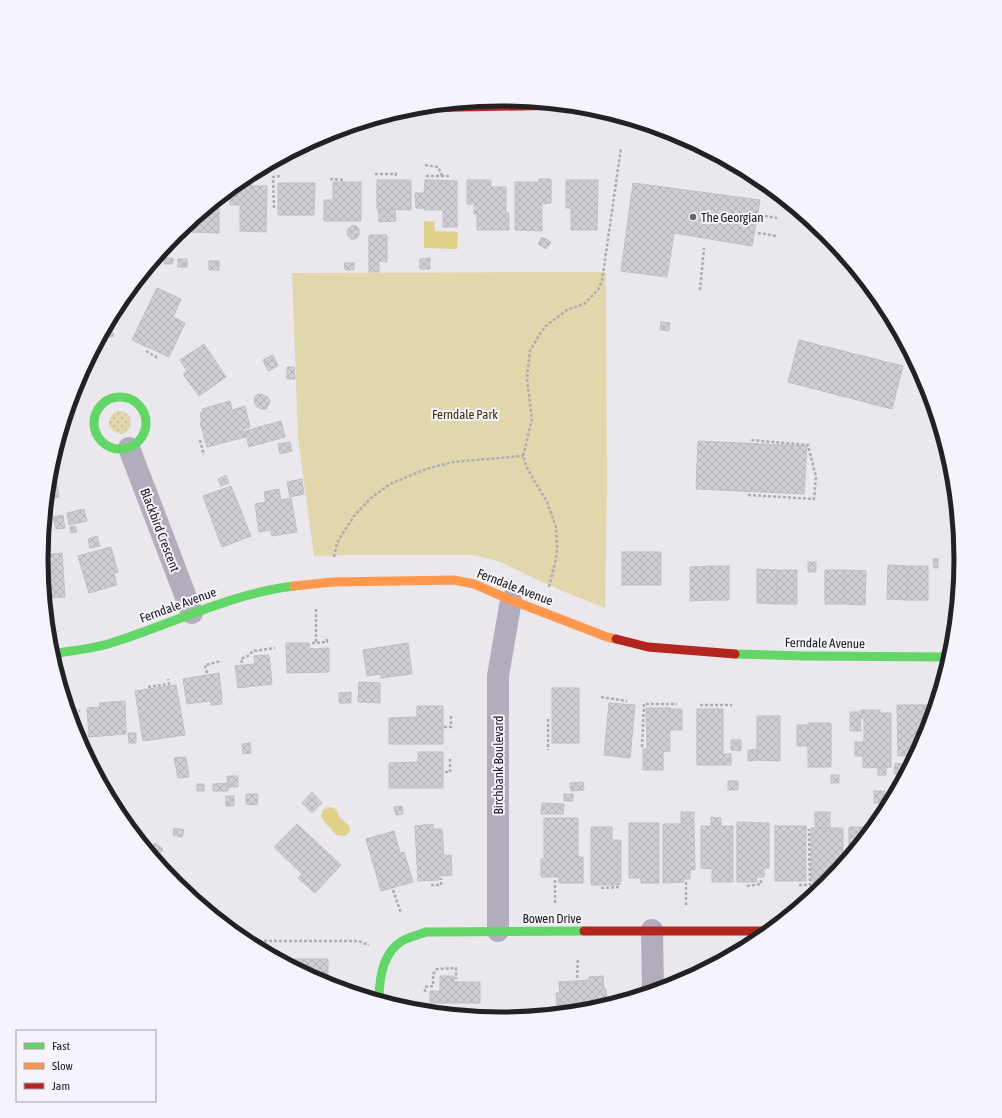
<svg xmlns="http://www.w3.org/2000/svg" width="1002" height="1118" font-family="'Asap Condensed',sans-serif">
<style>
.grass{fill:url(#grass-dots)}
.park{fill:#e1d6ac}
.water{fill:#e0d188}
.building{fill:url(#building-cross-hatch);stroke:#c1bfc3}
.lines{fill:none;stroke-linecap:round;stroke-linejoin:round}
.path{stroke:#afabb7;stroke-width:2.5;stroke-dasharray:3 2;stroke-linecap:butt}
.street{stroke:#b3acbd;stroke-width:22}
.fast{stroke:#63d668;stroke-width:9}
.slow{stroke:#ff974d;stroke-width:9}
.jam{stroke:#b3261e;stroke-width:9}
.poi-dot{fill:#68666a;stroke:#f6f3fc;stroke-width:1.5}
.labels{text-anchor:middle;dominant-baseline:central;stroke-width:4;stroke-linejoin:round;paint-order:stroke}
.poi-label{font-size:13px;fill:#222124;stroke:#f6f3fc;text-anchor:start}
.park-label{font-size:13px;fill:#3a3202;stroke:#f6f3fc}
.street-label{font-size:13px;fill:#222124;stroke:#f6f3fc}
.rim{fill:none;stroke:#222124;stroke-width:5}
</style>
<defs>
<pattern id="grass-dots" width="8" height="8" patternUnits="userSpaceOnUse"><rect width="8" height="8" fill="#e1d6ac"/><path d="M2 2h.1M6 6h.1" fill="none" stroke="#c1b794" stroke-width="1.8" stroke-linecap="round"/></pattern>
<pattern id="building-cross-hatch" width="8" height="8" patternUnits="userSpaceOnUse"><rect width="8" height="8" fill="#d1ced3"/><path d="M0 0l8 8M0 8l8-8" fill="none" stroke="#b3b1b5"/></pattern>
</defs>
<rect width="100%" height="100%" fill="#eae7ed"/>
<!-- grass -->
<path class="grass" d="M117,411C134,410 135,430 121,434L113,431L109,424C109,418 111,414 117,411Z"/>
<!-- park -->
<polygon class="park" points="606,272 607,487 605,608 560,590 498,561 474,555 351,555 314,556 298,437 292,273"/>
<!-- water -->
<g class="water">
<polygon points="424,221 434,222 435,231 458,232 457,249 424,248"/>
<path d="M330,807C337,808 336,810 339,816C343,823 358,827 345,836L336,835L323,820L321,816L323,810Z"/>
</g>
<!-- building -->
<g class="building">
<polygon points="539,179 551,179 551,203 542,204 542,231 515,230 515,182 539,182"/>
<polygon points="377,180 411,180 411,210 377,209"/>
<polygon points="425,180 457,181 457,227 443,227 443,210 424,210 424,208 416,208 415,193 424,193"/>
<polygon points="467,180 491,180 491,187 506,187 506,213 509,213 509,230 477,230 477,214 474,214 474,204 467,204"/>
<polygon points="566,180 598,180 597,230 571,230 571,208 566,208"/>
<polygon points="240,181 251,181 251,186 267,186 266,232 240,231 240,205 230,205 230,189"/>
<polygon points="333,182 361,182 361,221 324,221 324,200 333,200"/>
<polygon points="278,183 315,183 314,215 278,215"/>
<polygon points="633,183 760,200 752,246 674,233 667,277 621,271"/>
<polygon points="219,198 219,233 192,232 192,221"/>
<polygon points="378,210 395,210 396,221 379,222"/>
<polygon points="352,225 356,226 359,229 359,235 356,239 351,239 347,235 348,229"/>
<polygon points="369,235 387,235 387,262 379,261 379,272 369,272"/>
<polygon points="542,237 551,242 546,249 538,244"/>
<polygon points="165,258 173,258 173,264 164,264"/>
<polygon points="430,258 430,269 420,269 420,259"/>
<rect x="178" y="259" width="9" height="8"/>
<rect x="209" y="261" width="10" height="9"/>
<polygon points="344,263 354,263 354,270 345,270"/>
<polygon points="157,288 181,299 173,317 185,323 169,357 132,340"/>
<polygon points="109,321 114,336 103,339 104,344 95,347"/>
<polygon points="661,322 670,323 669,331 660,330"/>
<polygon points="799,340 903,366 892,409 788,382"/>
<polygon points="204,344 226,377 199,396 183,374 187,371 180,360"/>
<polygon points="273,355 278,366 268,371 263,360"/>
<polygon points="287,367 294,367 295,379 287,379"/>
<polygon points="261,394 268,397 270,402 266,409 261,409 256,406 254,400 256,395"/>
<polygon points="230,401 232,410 245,406 250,427 243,429 246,437 207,447 200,422 202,422 200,413 203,412 202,409"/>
<polygon points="281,421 285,437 249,447 245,431"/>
<polygon points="698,441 807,446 804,494 696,489"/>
<polygon points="290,442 292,451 280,454 278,444"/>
<polygon points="51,465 52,472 55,471 59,497 47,499"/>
<polygon points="226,475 229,483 221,486 218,479"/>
<polygon points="302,479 304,494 290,497 287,482"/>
<polygon points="231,486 251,536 222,547 203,496"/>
<polygon points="279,489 281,500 291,498 297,532 272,536 271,530 259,532 255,504 266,502 264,492"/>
<polygon points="84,509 87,521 69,525 67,513"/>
<polygon points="63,515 65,528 56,529 53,517"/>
<polygon points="75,526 77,532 71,533 70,527"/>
<polygon points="97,536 100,546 90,548 88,539"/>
<polygon points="111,547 118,572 114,573 117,585 89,593 78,556"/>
<rect x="622" y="552" width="20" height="33"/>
<rect x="642" y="552" width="19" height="33"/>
<polygon points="62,553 65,597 45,598 41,555"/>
<polygon points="933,559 938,559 938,568 934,568"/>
<rect x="808" y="562" width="8" height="10"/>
<polygon points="888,565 908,566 907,600 887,599"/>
<polygon points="710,566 711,600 690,601 690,567"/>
<polygon points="710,566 729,566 729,600 711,600"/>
<polygon points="908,566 928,566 928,600 907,600"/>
<polygon points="757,569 777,570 776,604 757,603"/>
<polygon points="777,570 797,570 797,604 776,604"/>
<polygon points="825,570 845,570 844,604 825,604"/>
<polygon points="845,570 866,571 865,605 844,604"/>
<polygon points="286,643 309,643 310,649 329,648 329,672 287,673"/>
<polygon points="408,643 412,674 381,678 380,674 367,676 363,650"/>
<polygon points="269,655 272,684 238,688 235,666 255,664 254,656"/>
<polygon points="219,673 222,699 221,699 222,704 211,705 210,701 187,704 183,679"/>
<polygon points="359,682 380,683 380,703 358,702"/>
<polygon points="176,685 185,735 143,741 135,691"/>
<rect x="552" y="688" width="27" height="55"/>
<polygon points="351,692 351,703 339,703 339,693"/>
<polygon points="125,701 126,734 89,737 87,708 100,707 99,703"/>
<polygon points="609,703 635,705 630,758 604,755"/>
<polygon points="897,705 935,705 926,735 910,765 909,765 909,755 898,756"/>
<polygon points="417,706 443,706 443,744 389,744 389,718 417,717"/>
<polygon points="646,708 670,708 670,709 682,709 682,730 670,730 670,752 663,751 663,770 643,770 643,749 647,749"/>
<rect x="697" y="709" width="26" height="56"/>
<polygon points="861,710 880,710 880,713 891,713 891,767 863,768 863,756 855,756 855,742 864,742 864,718 860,718 861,731 850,731 850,712 861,712"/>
<polygon points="757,716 780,716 780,761 757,760"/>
<polygon points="71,717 78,717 78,738 76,735"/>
<polygon points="808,723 831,723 831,767 808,767 808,746 797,746 797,725 808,725"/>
<polygon points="128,733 136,733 136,743 129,743"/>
<polygon points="731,740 741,740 741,751 731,750"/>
<polygon points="250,743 251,753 243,754 242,744"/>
<polygon points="757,749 757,760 748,761 748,750"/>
<polygon points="418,752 443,752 443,788 389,788 389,763 418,762"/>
<rect x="723" y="754" width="8" height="11"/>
<polygon points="186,757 189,777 178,778 174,758"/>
<polygon points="895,763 903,764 902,774 894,774"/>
<rect x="878" y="767" width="8" height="8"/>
<rect x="831" y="775" width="8" height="8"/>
<polygon points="227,776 238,776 238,787 228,787"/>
<rect x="728" y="781" width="10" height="9"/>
<polygon points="583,782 584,790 571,791 570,783"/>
<polygon points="228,783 228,791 213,791 213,784"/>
<rect x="197" y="784" width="7" height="7"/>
<rect x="874" y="791" width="11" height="12"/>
<polygon points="312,792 322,803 312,813 302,803"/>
<polygon points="246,794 258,794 257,805 246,804"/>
<rect x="564" y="794" width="9" height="7"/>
<rect x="226" y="796" width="8" height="10"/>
<polygon points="542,803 564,804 563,814 541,814"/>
<polygon points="402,806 403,814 396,815 394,807"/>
<rect x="681" y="812" width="13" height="12"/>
<rect x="815" y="812" width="15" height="16"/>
<polygon points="711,817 721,818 721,827 711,826"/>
<polygon points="544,818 578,818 578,857 583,857 583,883 559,883 559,877 541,877 541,859 544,859"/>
<polygon points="737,822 769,823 769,868 764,868 764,877 756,877 757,882 737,882"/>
<polygon points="629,823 659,823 659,883 641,883 641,878 629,878"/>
<polygon points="297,824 341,865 315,893 298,878 302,874 274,847"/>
<polygon points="433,824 433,829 442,829 444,856 451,855 452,875 439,876 439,880 418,881 415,826"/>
<polygon points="663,824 694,824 695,870 690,870 690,879 683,879 684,882 663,883"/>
<polygon points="701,826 733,826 733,882 712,882 712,869 701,868"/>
<rect x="775" y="826" width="31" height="55"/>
<polygon points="591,827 612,827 612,840 621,840 621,882 618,881 618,885 591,885"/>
<polygon points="849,827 873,827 849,857"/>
<polygon points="174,828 184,830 182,837 173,835"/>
<polygon points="811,828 843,828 843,864 838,870 832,870 832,877 828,882 811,882"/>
<polygon points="394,831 400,853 404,852 413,882 381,891 366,839"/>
<polygon points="155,843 163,849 156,859 149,851"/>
<polygon points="281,959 328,959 328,982 321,982 281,960"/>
<polygon points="440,976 454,976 454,982 480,982 480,1003 430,1003 430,991 440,991"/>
<polygon points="603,976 604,989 606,989 607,1002 557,1005 556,993 560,993 559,982 589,980 589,977"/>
<polygon points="433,1010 482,1010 482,1017 433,1012"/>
<polygon points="564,1010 592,1010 564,1013"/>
</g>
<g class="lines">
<!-- path -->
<g class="path">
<polyline points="425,165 438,167 442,176"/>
<polyline points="375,174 396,174 395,177"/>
<polyline points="426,176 450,176"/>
<polyline points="330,179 344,180"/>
<polyline points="274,208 273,177 280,176"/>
<polyline points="760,215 777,218"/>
<polyline points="758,233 776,236"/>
<polyline points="700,290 704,248"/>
<polyline points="146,351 158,358"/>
<polyline points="200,440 204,455"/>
<polyline points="748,495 814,499 816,477 808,445 750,440"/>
<polyline points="334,557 337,543 341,536 354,516 371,498 390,484 426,469 453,462 523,456"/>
<polyline points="549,587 556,559 557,547 556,527 547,502 527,468 523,456 532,419 527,379 528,367 530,351 541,332 547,325 567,310 584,304 598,290 602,281 621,148"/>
<polyline points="316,642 316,607"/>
<polyline points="312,643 327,642 327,637"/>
<polyline points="242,663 241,659 248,656 253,651 275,648"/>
<polyline points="207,673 205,665 221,661"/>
<polyline points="148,687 169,684 168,679"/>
<polyline points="601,697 627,701"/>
<polyline points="700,705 732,705"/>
<polyline points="69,711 80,711"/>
<polyline points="548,719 548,750"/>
<polyline points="444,727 451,727 451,715"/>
<polyline points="642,747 644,704 677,704"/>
<polyline points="445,772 450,772 450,758"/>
<polyline points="555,880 555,905"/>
<polyline points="686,882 686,905"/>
<polyline points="431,885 441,885 441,878"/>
<polyline points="799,885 810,885 809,829"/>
<polyline points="747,886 761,884 761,879"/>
<polyline points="601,888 619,887 619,883"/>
<polyline points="393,890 401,913"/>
<polyline points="244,941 358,941 369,945"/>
<polyline points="577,978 578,958"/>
<polyline points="425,992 425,987 433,986 433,974 437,969 456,968 456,979"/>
<polyline points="425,1011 429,1007 436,1006"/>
</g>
<!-- street -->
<g class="street">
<polyline points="129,448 192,613"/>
<polyline points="652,930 653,991"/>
<polyline points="498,931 498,676 511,600"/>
</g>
<!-- fast -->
<g class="fast">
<circle cx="120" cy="423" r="26"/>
<path d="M51,654C70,651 90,649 108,644C171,625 228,594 294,586"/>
<polyline points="735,654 805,656 950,657"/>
<path d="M379,1000C379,979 382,953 402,941C409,937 418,935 426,932L584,931"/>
</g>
<!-- slow -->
<polyline class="slow" points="294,586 333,582 454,580 474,584 511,600 607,637 616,639"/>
<!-- jam -->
<g class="jam">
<polyline points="412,108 566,105"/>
<polyline points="616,639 648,647 735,654"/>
<polyline points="584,931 770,931"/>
</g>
</g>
<!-- markers -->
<circle class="poi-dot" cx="693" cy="217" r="4"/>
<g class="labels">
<!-- poi labels -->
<g class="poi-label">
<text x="701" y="217">The Georgian</text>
</g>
<!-- park labels -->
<g class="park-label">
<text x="465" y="414">Ferndale Park</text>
</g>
<!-- street labels -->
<g class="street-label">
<text transform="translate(160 530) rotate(69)">Blackbird Crescent</text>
<text transform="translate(515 587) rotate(21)">Ferndale Avenue</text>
<text transform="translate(178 605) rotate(-20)">Ferndale Avenue</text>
<text transform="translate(825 643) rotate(1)">Ferndale Avenue</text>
<text transform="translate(498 765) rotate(-90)">Birchbank Boulevard</text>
<text x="552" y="918">Bowen Drive</text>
</g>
</g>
<!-- crop -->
<path d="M0 0H1002V1118H0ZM48 559a453 453 0 1 1 906 0a453 453 0 1 1-906 0Z" fill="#f6f3fc" fill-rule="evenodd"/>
<path class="rim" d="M48 559a453 453 0 1 1 906 0a453 453 0 1 1-906 0Z"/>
<!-- legend -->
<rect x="16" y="1030" width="140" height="72" fill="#f6f3fc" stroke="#a19fa6"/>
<rect x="24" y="1043" width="20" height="6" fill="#63d668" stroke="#a19fa6"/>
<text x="52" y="1050" font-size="12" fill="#222124">Fast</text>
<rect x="24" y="1063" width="20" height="6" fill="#ff974d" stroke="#a19fa6"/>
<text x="52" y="1070" font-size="12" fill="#222124">Slow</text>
<rect x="24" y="1083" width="20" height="6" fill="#b3261e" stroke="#a19fa6"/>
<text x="52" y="1090" font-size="12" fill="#222124">Jam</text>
</svg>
